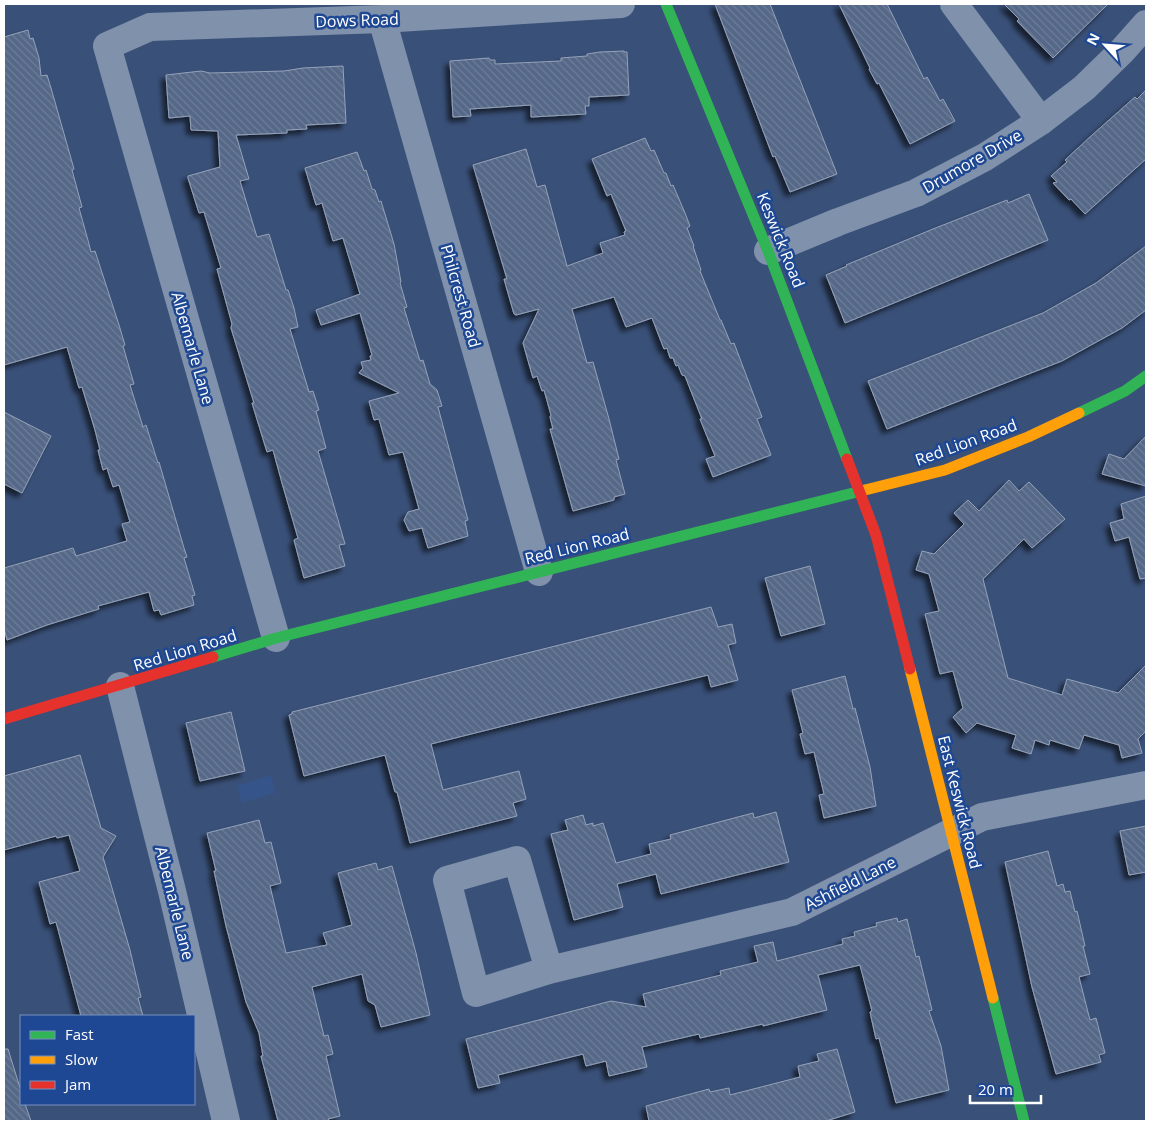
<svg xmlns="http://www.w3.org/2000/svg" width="1150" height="1125" font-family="'Open Sans',sans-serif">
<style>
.water{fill:#355489}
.building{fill:url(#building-back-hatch);stroke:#95a2b9;filter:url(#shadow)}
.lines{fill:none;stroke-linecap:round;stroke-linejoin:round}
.street{stroke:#8091ab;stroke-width:28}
.fast{stroke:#30b455;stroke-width:11}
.slow{stroke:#ff9f0a;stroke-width:11}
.jam{stroke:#e5322d;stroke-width:11}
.labels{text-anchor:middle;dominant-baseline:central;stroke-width:5;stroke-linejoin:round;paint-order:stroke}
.street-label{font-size:16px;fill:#fff;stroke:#1e4893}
</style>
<defs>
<pattern id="building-back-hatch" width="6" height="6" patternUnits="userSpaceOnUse" patternTransform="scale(1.25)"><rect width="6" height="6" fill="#546787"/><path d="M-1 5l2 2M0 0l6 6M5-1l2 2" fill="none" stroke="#6e7e99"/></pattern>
<filter id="shadow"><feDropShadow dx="-4.5" dy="4.5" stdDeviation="2.5" flood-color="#0009"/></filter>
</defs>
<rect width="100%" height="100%" fill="#395078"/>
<!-- water -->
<polygon class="water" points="271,775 276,793 242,803 237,786"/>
<!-- building -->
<g class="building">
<polygon points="715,4 770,4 837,174 790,192 775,156 773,157"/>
<polygon points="839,4 887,4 924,79 927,77 940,101 943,99 955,121 910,144 879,83 877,84 869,69 870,68"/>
<polygon points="1004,4 1108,4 1053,58 1017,21 1019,19"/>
<polygon points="28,30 30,39 33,38 39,58 41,76 47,75 51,88 74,169 72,170 82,207 79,208 89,244 91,252 95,251 119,325 125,345 123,346 134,384 130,385 143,427 146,425 158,463 159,462 184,548 187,557 184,558 195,595 192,596 194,605 161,615 159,610 154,611 149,592 98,606 99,609 47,625 7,640 4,628 4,568 73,548 76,556 127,541 122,524 130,522 119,485 113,487 107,468 103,470 98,450 100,450 95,430 82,387 79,388 67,347 4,365 4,37"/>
<polygon points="624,51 624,52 627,52 629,95 589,97 589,106 585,106 586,114 531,117 531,105 470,109 471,116 453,117 450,61 489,58 490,60 495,60 495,64 561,61 561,58 587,56 587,54 600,52"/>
<polygon points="343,66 346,123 306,125 307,129 287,130 287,133 236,135 249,179 240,181 257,237 269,234 286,290 288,290 294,308 298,327 290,329 309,392 313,391 319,410 316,411 326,448 318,451 345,544 339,545 345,566 304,578 294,540 298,538 282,483 273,450 267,452 252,403 254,403 231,328 232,324 217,269 221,268 204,212 199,213 188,178 188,176 220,167 218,131 191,130 190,116 169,118 166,75 201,71 210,73 284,71 303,68"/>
<polygon points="1146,90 1146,159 1085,214 1071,199 1069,200 1053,183 1057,182 1051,176 1067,162 1065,160 1091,136 1135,97 1137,99"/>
<polygon points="645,138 651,151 654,150 664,173 666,173 671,186 673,185 685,213 690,226 687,228 694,246 693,246 701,270 700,271 720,320 721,320 731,344 734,343 762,417 757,419 771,455 713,477 706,459 715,456 700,419 702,419 685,376 682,375 678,365 676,366 673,358 670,358 667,348 664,349 652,318 626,327 614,297 572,309 587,363 593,362 609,419 619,459 616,460 625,494 614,497 614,500 573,511 550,429 553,429 550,417 551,415 544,390 542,391 537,376 533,378 523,343 539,309 516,315 514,314 504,279 507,279 473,165 526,149 537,187 545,185 567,266 603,253 600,243 625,235 624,232 626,231 611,194 607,196 592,159"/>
<polygon points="357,152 364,171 366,170 372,189 375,190 379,202 381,201 394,244 401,282 400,283 407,307 404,308 420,361 423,360 430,384 437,390 442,406 438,407 468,520 465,521 468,536 428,548 422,528 409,531 404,520 408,512 419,509 403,452 389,455 379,419 374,420 369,401 399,393 359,373 363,368 361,362 371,360 370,356 372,355 360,313 321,325 316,310 360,294 343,238 333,241 322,203 316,205 305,168"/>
<polygon points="1029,194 1048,240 845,323 826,275 847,266 846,265 933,229 1007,200 1008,203"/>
<polygon points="1146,246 1146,310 1122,328 1062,361 887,429 868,381 1043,313 1096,283"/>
<polygon points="4,412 51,436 22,493 4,484"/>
<polygon points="1146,436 1146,486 1102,474 1109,454 1124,459"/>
<polygon points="1009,480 1019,491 1029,482 1065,519 1032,548 1024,539 983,579 1008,678 1062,695 1067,679 1118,693 1146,665 1146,731 1138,739 1142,753 1122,758 1119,745 1084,735 1079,749 1050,740 1049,745 1035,740 1031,754 1012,748 1016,735 977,723 966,733 953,717 963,708 953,671 940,674 925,614 939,611 929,574 916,570 922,551 934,554 964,524 954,513 968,500 979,511"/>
<polygon points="1146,496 1146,578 1140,579 1129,537 1115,541 1110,523 1124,519 1121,504"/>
<polygon points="810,566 825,624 781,636 765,578"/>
<polygon points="711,607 718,627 732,624 736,643 728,645 738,680 711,687 708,675 431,744 443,790 519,771 526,799 513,803 517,816 410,843 397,792 395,792 385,755 304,776 289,715 292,714 292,712"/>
<polygon points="845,676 853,709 855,708 870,767 876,806 824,818 819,795 824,794 814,752 805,754 800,734 803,733 792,690"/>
<polygon points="231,712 245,771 200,781 186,723"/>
<polygon points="80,755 101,828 116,836 103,857 130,950 141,997 138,998 143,1016 81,1016 56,922 50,924 39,882 80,871 69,835 57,838 56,836 4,850 4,776"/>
<polygon points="776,812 789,862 661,894 656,874 617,884 623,907 574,920 551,834 568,830 565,820 583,815 586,825 593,823 593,826 603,823 616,863 651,854 649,844 671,839 670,835 753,813 754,818"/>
<polygon points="259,820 265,843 271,842 281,883 270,886 286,953 327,945 323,933 352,925 338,873 376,863 378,870 392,866 416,953 430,1015 381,1027 375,1005 368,1001 362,974 312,987 324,1036 328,1035 333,1054 326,1056 340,1116 328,1119 329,1121 278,1121 261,1056 263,1056 259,1033 246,1002 226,926 214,871 216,871 207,833"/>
<polygon points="1146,826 1146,872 1129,875 1120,831"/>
<polygon points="1048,851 1057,886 1063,884 1065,892 1070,891 1075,912 1077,911 1085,946 1083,946 1090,974 1079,977 1090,1020 1096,1018 1105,1053 1099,1055 1101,1062 1056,1074 1032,987 1005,862"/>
<polygon points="897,918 898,922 907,919 916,957 919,956 932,1010 929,1011 941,1046 949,1090 896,1103 879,1038 876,1039 870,1012 872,1011 860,965 818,975 827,1010 763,1026 763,1024 700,1038 699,1034 642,1047 647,1067 609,1076 606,1061 586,1066 583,1054 498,1075 500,1083 478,1088 466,1039 611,1001 646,1007 643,994 721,975 720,971 758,962 754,946 773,942 777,961 843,944 842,939 855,936 854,932 877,926 876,923"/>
<polygon points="4,1049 8,1049 21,1091 21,1104 25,1104 31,1121 4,1121"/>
<polygon points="837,1049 855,1112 826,1121 649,1121 646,1106 709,1089 710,1092 729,1088 730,1095 800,1077 798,1066 819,1061 817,1054"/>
</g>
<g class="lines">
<!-- street -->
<g class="street">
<polyline points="954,4 1041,121"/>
<polyline points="382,19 539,572"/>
<polyline points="768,251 838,222 916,193 985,157 1041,121 1084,88 1122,51 1146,24"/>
<polyline points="276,638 107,46 150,27 382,19 621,4"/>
<polyline points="120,686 172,891 226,1121"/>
<polyline points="549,970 517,860 447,880 476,993 549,970 792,912 982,817 1146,785"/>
</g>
<!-- fast -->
<g class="fast">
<polyline points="666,4 768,251 847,459"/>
<polyline points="1079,413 1125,391 1146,376"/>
<polyline points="213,657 276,638 865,490"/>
<polyline points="993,998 1024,1121"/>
</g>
<!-- slow -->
<g class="slow">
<polyline points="865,490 945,470 1028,437 1079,413"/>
<polyline points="910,669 993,998"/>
</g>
<!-- jam -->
<g class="jam">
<polyline points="847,459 876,535 910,669"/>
<polyline points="4,719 213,657"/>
</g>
</g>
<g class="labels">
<!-- street labels -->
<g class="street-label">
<text transform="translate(357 20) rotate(-2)">Dows Road</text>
<text transform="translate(972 161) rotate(-30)">Drumore Drive</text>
<text transform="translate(781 240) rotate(68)">Keswick Road</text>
<text transform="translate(461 296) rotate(74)">Philcrest Road</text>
<text transform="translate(193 348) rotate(74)">Albemarle Lane</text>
<text transform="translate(966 442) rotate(-20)">Red Lion Road</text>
<text transform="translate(577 546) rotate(-14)">Red Lion Road</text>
<text transform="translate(185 650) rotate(-17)">Red Lion Road</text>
<text transform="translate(960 802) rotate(76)">East Keswick Road</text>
<text transform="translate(850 883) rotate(-27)">Ashfield Lane</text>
<text transform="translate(175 903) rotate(76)">Albemarle Lane</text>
</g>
</g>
<!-- border -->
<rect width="1150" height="1125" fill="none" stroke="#ffffff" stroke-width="10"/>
<!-- legend -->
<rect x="20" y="1015" width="175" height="90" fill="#1e4893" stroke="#7891be"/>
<rect x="30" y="1031" width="25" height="8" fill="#30b455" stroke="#7891be"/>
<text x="65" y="1040" font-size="15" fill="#ffffff">Fast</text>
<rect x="30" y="1056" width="25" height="8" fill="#ff9f0a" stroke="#7891be"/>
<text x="65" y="1065" font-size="15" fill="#ffffff">Slow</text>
<rect x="30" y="1081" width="25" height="8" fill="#e5322d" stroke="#7891be"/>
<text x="65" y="1090" font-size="15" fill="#ffffff">Jam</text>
<!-- north arrow -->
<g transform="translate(1105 45) rotate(296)" stroke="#1e4893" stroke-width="4" paint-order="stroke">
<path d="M0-4L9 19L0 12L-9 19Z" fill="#ffffff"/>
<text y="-8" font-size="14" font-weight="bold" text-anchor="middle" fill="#ffffff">N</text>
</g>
<!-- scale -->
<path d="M970 1095v8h71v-8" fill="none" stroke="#ffffff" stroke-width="2.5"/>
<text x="978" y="1095" font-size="15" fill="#ffffff" stroke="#1e4893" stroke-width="4" paint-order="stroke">20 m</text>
</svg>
